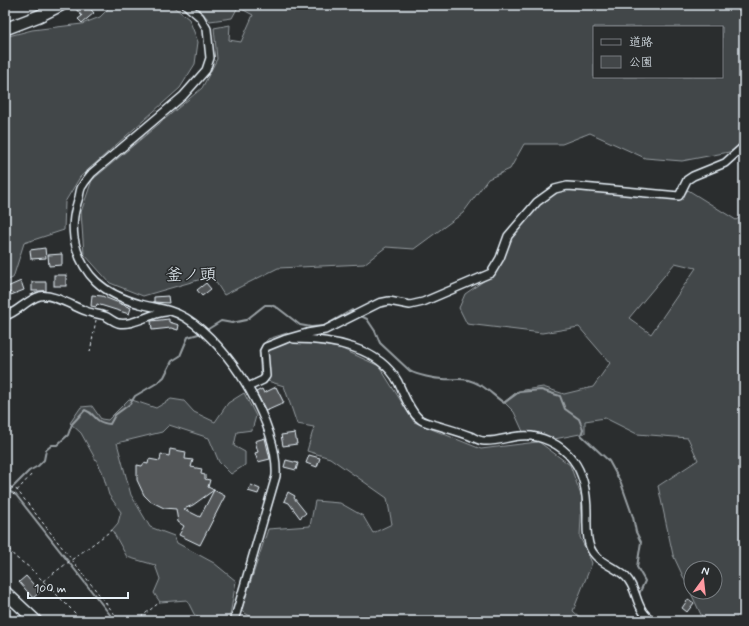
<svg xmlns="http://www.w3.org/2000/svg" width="749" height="626" font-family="Mynerve,'Klee One',sans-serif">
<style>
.green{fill:#424648;stroke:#959ca0;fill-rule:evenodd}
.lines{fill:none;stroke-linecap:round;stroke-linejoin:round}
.stream{stroke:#989fa3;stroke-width:2}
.building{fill:#535759;stroke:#e8f1f8}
.minor-casing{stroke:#e8f1f8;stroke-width:10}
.highway-casing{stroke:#e8f1f8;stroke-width:14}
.path{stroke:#e8f1f8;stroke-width:1;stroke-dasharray:3 3;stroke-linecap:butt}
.minor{stroke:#2a2d2e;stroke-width:7}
.highway{stroke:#2a2d2e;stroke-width:11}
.labels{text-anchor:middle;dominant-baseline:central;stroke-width:3;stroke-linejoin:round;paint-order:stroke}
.neighbourhood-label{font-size:17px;fill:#e8f1f8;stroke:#2a2d2e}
</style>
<rect width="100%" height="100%" fill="#2a2d2e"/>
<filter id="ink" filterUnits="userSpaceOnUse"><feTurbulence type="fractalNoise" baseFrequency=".025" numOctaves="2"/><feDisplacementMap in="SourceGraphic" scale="8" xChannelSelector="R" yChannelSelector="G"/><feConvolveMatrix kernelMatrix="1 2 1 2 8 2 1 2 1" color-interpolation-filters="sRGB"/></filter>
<g filter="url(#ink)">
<!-- green -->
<g class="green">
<polygon points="112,5 171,5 189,19 198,42 195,64 180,88 80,177 65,202 64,230 24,243 13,278 5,281 5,37 32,30 82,24 100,17"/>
<path d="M195,5H744V145L729,152L682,161L645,158L590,133L562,144H524L510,169L488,179L463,213L414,249L386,247L364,264L278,268L224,295L212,276L143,296L110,283L84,254L81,212L92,180L202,88L217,59L214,28L230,25L229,40L241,42L253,15L238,7L232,18L210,21ZM594,27H722V77H594Z"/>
<path d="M584,189L680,199L688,190L736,220L744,215V621H704L673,555L658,486L698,460L688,438L637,434L605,418L585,421V433L539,442L570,465L582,498L580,537L592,563L573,611L584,621H259L241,611L268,529L310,526L315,501L340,503L363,516L373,533L392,524L387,498L330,458L307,451L314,427L297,424L284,386L261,379L259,350L268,339L287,333L295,341L340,348L379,366L414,422L481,449L537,442L525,436L514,412L504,402L518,391L543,387L564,394L593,387L610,363L579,327L542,333L467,324L459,308L465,294L495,273L510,238L539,203L556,190ZM675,263L696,268L651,334L629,318ZM691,568H715V592H691Z"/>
<polygon points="244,393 256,416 252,430 237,432 234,446 245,452 245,465 231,474 219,462 209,438 169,425 162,432 117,443 131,495 150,527 174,536 177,543 214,563 236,581 229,621 202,621 194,614 187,600 160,602 154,593 160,579 155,565 127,557 112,530 118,523 121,512 109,495 102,471 81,433 70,423 81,407 92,406 101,419 108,420 129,399 156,408 171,399 184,401 194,412 215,422 228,403"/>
</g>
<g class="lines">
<!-- stream -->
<g class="stream">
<path d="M359,315L367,319L375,331L380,343L410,371C417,375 435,379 443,379C452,380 459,378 468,380C484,384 491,394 504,403L519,392L541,390L560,396L565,409L579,419L583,429L581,435L609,461L621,483L633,517L636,532L641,542L637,567L645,581L639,594"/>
<polyline points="205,331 221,321 232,323 246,320 265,305 271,305 278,308 300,325 311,327 324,326 352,310 355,313"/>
<polyline points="5,489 16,495 115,621"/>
<path d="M10,490L29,471L38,466L44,460L46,450L52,445H57L68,435L72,424L85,410C97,414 92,422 110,424L115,415L130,404L135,396L157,383L164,377L172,361L180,356L188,337L202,333"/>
</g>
</g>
<!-- building -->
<g class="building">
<polygon points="78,5 87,5 94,13 82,23 78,19 82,16 75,8"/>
<polygon points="45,248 46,258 31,259 30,250"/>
<polygon points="62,254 62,265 49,266 48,255"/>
<rect x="54" y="275" width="12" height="11"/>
<polygon points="21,281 24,290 11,295 10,292 5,293 5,288"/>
<rect x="32" y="282" width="14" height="9"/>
<polygon points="206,283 211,289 202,296 197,290"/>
<polygon points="92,295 102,296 131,308 129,314 97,304 96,307 91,306"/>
<polygon points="168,296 169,303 154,302 154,297"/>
<polygon points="169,319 169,322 179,325 178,330 171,328 152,330 151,321"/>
<polygon points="276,387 284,403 266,411 256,392 262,389 264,393"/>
<polygon points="295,433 297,444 283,446 281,435"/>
<polygon points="265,438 270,459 258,462 255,453 258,452 255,441"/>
<polygon points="170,449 186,452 185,459 193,460 191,467 202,469 201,474 205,475 205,479 210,480 208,487 214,490 193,505 184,509 200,517 214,490 225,496 200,545 179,535 184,526 178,522 176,509 164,508 150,501 144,495 137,480 137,465 142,466 144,463 148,464 149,459 160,461 161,454 169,456"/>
<polygon points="309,455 320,458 317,467 306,463"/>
<polygon points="286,460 298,463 296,470 284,467"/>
<polygon points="251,485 260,489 258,494 248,491"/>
<polygon points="288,492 295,496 294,498 306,513 300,518 289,503 284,501"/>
<polygon points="26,576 40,592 33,598 19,582"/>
<polygon points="688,599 694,603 687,612 682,608"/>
</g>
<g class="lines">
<!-- minor casing -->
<g class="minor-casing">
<g id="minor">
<path d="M186,5L200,17L207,29L210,58L206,70L183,96L92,173C89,177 85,181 83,185C80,188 80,193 79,197C74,212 72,222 74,238C81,276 104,294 140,304C156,308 172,309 186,318C229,345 279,424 276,476L234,621"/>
<path d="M5,316C18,312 26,300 40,296C52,293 74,307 86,311C93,314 101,314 107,317C111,319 114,322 118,323C134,326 150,313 166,312"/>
<path d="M294,339C331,339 379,347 398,382C403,393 411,414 421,420C426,423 433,424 439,426C449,429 460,432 470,436C475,438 479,441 484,441C496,442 508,437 520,436C540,434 561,444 573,460C584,474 587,497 587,514C587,525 586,537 590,547C596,563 615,566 626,577C636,588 635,599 642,610C644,614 648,617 652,621"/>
<polyline points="248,387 263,380 266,376 264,351 266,347 286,339 307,333 325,330 379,303 389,301 410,305 423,302 491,273 500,258 508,236 537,202 555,189 567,186 582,187 679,196 687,180 693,176 725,163 744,146"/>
</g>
</g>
<!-- highway casing -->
<g class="highway-casing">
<g id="highway">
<polyline points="5,29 39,16 61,5"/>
<polyline points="5,592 36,621"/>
</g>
</g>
<!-- path -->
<g class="path">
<polyline points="90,352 96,320"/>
<polyline points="5,484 17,490 120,621"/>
<polyline points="5,504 32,474"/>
<polyline points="5,544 15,557 29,567 83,621"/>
<polyline points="43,581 112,530"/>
<polyline points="136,621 160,602"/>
</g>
<!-- minor -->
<use href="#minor" class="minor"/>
<!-- highway -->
<use href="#highway" class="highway"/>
</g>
</g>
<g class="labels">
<!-- neighbourhood labels -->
<g class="neighbourhood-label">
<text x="191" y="275">釜ノ頭</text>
</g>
</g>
<!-- margin -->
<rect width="749" height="626" fill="none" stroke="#2a2d2e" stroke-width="20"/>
<rect x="10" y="10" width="729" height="606" fill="none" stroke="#e8f1f8" stroke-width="1.5" filter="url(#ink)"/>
<!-- legend -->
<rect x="593" y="26" width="130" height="52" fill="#2a2d2e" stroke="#767b7f"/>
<rect x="601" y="39" width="20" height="6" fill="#2a2d2e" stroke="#767b7f"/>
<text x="629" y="46" font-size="12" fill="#e8f1f8">道路</text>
<rect x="601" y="56" width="20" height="12" fill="#424648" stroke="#767b7f"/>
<text x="629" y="66" font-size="12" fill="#e8f1f8">公園</text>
<!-- north arrow -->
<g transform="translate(703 580) rotate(15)"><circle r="19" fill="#2a2d2e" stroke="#767b7f"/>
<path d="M0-3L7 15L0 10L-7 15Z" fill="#ff9aa2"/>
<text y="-6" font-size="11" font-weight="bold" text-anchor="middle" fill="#e8f1f8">N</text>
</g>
<!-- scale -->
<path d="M28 592v6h100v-6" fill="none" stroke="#e8f1f8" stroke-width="2"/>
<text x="34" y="592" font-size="12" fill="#e8f1f8" stroke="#2a2d2e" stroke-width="3" paint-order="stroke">100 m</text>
</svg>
